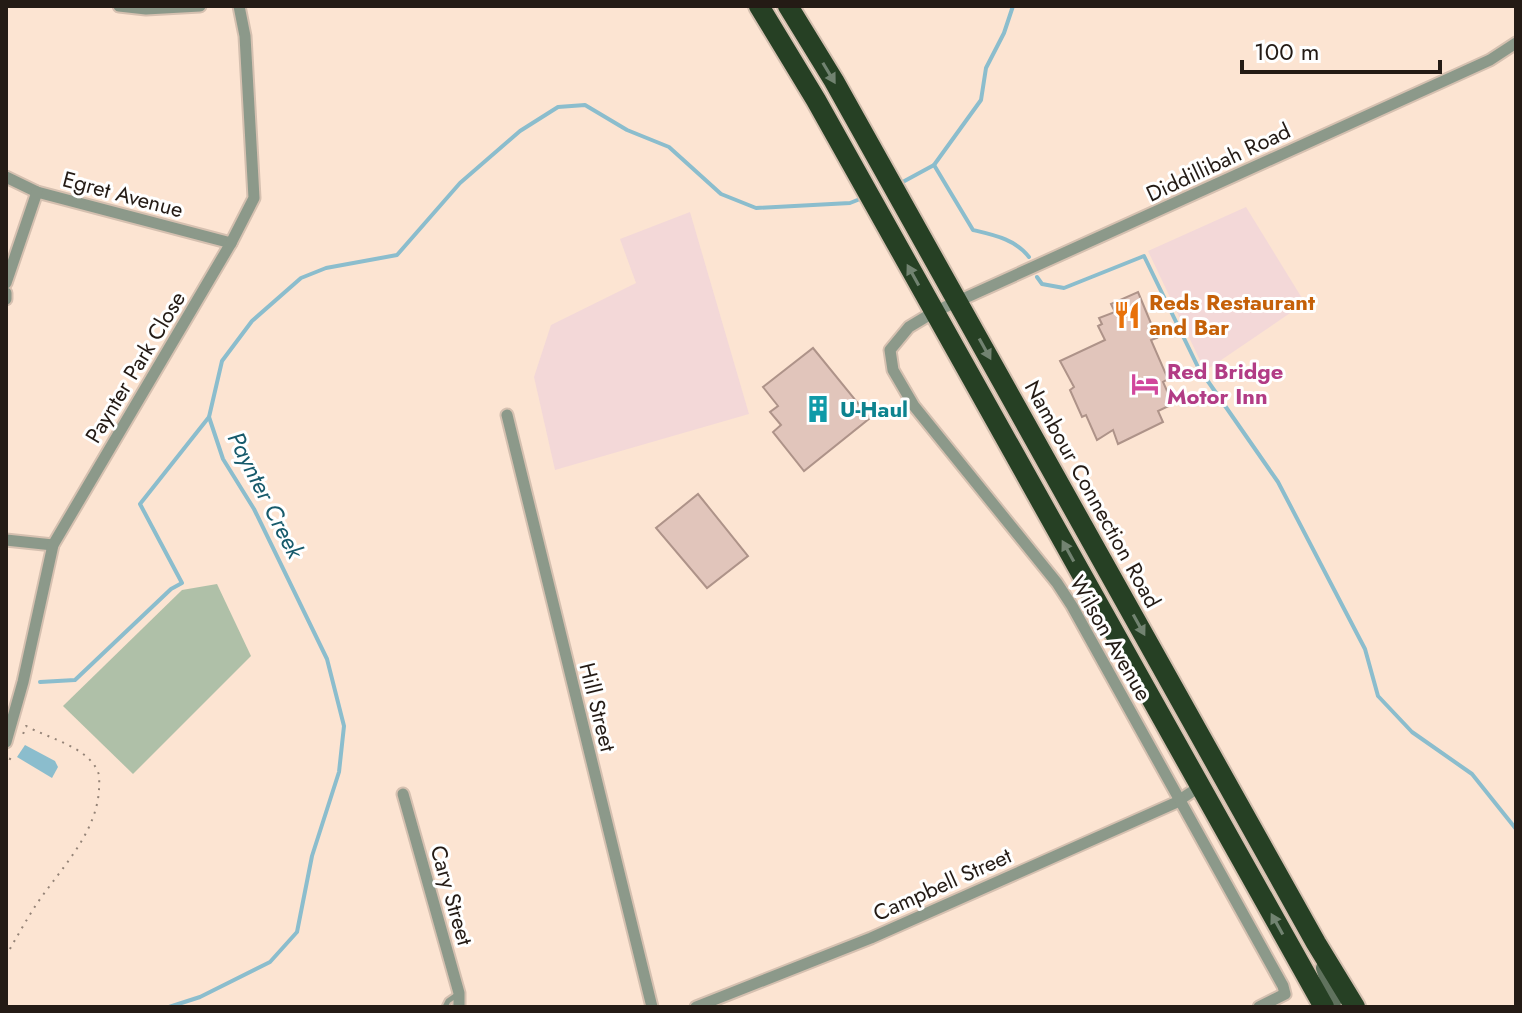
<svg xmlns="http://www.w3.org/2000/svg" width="1522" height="1013" font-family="Jost,sans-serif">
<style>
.industrial{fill:#f3d8d8}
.green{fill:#afc0a8}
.water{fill:#8bbdcd}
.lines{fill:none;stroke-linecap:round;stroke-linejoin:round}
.stream{stroke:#8bbdcd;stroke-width:4}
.building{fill:#e1c5bb;stroke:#ae9389;stroke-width:2}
.lane-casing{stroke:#d5c0b0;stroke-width:9}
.street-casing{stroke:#d5c0b0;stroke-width:15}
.secondary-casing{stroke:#d5c0b0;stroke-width:20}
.highway-casing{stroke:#d5c0b0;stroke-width:24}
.path{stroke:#948377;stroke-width:2;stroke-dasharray:2 6;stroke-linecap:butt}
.lane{stroke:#8c998a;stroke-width:5}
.street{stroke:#8c998a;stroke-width:11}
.secondary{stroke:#60725e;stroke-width:16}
.highway{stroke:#264024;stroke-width:20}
.oneway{fill:#728371}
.labels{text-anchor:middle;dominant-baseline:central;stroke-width:6;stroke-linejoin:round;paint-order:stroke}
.street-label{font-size:22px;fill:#241b15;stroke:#fff}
.food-label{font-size:22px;font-weight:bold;fill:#c56008;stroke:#fff;text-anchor:start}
.hotel-label{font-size:22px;font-weight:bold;fill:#b23c85;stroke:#fff;text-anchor:start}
.culture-label{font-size:22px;font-weight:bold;fill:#0d838f;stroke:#fff;text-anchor:start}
.water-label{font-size:24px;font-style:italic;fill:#175a6b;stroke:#fff}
</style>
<rect width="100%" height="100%" fill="#fce4d2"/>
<!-- industrial -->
<g class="industrial">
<polygon points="1246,207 1305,303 1205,371 1148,251"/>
<polygon points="690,212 749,414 555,470 534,377 551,325 636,283 620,239"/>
</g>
<!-- green -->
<polygon class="green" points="217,584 251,656 133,774 63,706 182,590"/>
<!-- water -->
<polygon class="water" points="25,745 55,761 58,767 52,778 17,757"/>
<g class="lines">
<!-- stream -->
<g class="stream">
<path d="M934,165L973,230C994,235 1015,239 1029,257"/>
<polyline points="899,184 934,165 981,100 986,68 1004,33 1013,6"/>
<polyline points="1037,277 1042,284 1064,288 1144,256 1198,367 1278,482 1365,649 1378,696 1412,732 1472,774 1516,829"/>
<polyline points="6,674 6,675"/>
<polyline points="40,682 75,680 171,589 182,583 140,504 209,417"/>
<polyline points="169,1007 200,997 270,962 297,932 312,856 339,772 344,726 327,659 254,509 223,459 209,417 222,361 252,321 301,278 326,268 397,255 460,183 520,131 558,107 585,105 627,130 669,147 721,194 756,208 850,203 865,197"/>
</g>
</g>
<!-- building -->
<g class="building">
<polygon points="1138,292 1157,338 1151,340 1168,379 1163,382 1173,404 1158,411 1163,422 1118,444 1113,430 1097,440 1086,415 1082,417 1070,390 1074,387 1060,361 1105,340 1098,326 1102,324 1099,318 1115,312 1111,304"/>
<polygon points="813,348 870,418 804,471 773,432 781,425 770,412 778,406 763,387"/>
<polygon points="698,494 748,556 707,588 656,528"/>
</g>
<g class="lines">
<!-- lane casing -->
<g class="lane-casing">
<polyline id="lane" points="445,1007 448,1001 458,994"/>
</g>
<!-- street casing -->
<g class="street-casing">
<g id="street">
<polyline points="119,6 146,9 200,6"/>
<polyline points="6,177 37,192 231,243"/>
<polyline points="6,283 37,192"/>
<polyline points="6,293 6,299"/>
<polyline points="507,415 652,1007"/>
<polyline points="6,540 53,545"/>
<polyline points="6,742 23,682 53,545 231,243 254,198 245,36 239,6"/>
<polyline points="403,794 459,993 459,1007"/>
<polyline points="696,1007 871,938 1175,803 1199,787"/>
<polyline points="1259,1007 1285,994 1283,986 1072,606 1057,583 914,406 893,370 890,350 909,327 934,312 1490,60 1516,43"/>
</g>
</g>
<!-- secondary casing -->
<g class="secondary-casing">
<polyline id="secondary" points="1324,968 1334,997 1332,1007"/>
</g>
<!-- highway casing -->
<g class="highway-casing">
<g id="highway">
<polyline points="759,6 816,100 1324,1007"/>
<polyline points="788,6 834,81 1316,943 1355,1007"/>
</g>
</g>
<!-- path -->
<g class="path">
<polyline points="6,767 13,753"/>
<path d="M6,956C15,940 24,924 34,908C58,871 96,836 99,790C99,784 100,777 98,772C88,747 48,738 26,726L22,737"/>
</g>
<!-- lane -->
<use href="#lane" class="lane"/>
<!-- street -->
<use href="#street" class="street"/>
<!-- secondary -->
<use href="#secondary" class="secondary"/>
<!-- highway -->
<use href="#highway" class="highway"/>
</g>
<!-- one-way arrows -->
<defs><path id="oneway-solid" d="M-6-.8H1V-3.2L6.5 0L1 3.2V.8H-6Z" transform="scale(2)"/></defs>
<g class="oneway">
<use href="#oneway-solid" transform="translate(829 73) rotate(59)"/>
<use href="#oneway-solid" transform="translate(913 275) rotate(-119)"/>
<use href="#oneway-solid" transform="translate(985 349) rotate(61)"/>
<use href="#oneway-solid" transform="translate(1068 551) rotate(-119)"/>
<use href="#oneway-solid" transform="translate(1139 625) rotate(61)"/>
<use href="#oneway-solid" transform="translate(1277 924) rotate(-119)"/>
</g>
<!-- icons -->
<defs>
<g id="restaurant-bare" transform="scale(2.16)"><path d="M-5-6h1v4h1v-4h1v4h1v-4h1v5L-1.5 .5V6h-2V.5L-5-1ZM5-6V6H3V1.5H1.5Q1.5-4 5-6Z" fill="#e8710a" stroke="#fff" stroke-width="2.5" paint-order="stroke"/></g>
<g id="hotel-bare" transform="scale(2.16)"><path d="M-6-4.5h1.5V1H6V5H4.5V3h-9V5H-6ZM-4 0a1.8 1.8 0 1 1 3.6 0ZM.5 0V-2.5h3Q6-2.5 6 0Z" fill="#d1479c" stroke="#fff" stroke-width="2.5" paint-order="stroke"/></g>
<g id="building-bare" transform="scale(2.16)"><path d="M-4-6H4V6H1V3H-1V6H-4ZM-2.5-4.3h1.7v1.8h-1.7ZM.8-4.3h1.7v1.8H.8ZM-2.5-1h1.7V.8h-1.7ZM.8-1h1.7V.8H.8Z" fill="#0f9aa8" stroke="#fff" stroke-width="2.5" paint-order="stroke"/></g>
</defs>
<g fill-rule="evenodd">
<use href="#restaurant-bare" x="1127" y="315"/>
<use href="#hotel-bare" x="1145" y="384"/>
<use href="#building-bare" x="818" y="409"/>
</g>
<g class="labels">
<!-- street labels -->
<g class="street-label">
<text transform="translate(1218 162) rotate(-25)">Diddillibah Road</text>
<text transform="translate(123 194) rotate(15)">Egret Avenue</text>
<text transform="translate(135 367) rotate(-59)">Paynter Park Close</text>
<text transform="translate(1093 494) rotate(61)">Nambour Connection Road</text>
<text transform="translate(1111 638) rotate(60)">Wilson Avenue</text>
<text transform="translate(598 707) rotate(76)">Hill Street</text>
<text transform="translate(942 884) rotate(-24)">Campbell Street</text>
<text transform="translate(452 895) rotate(74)">Cary Street</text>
</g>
<!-- food labels -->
<g class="food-label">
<text x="1149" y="302">Reds Restaurant<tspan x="1149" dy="25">and Bar</tspan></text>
</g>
<!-- hotel labels -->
<g class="hotel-label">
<text x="1167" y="371">Red Bridge<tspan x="1167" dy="25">Motor Inn</tspan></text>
</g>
<!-- culture labels -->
<g class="culture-label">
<text x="840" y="409">U-Haul</text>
</g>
<!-- water labels -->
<g class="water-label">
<text transform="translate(266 495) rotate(63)">Paynter Creek</text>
</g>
</g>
<!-- border -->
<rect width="1522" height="1013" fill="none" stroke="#241b15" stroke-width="16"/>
<!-- scale -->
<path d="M1242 60v12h198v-12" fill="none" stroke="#241b15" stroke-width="4"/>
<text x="1254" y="60" font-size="24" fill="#241b15" stroke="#ffffff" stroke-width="6" paint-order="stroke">100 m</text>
</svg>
